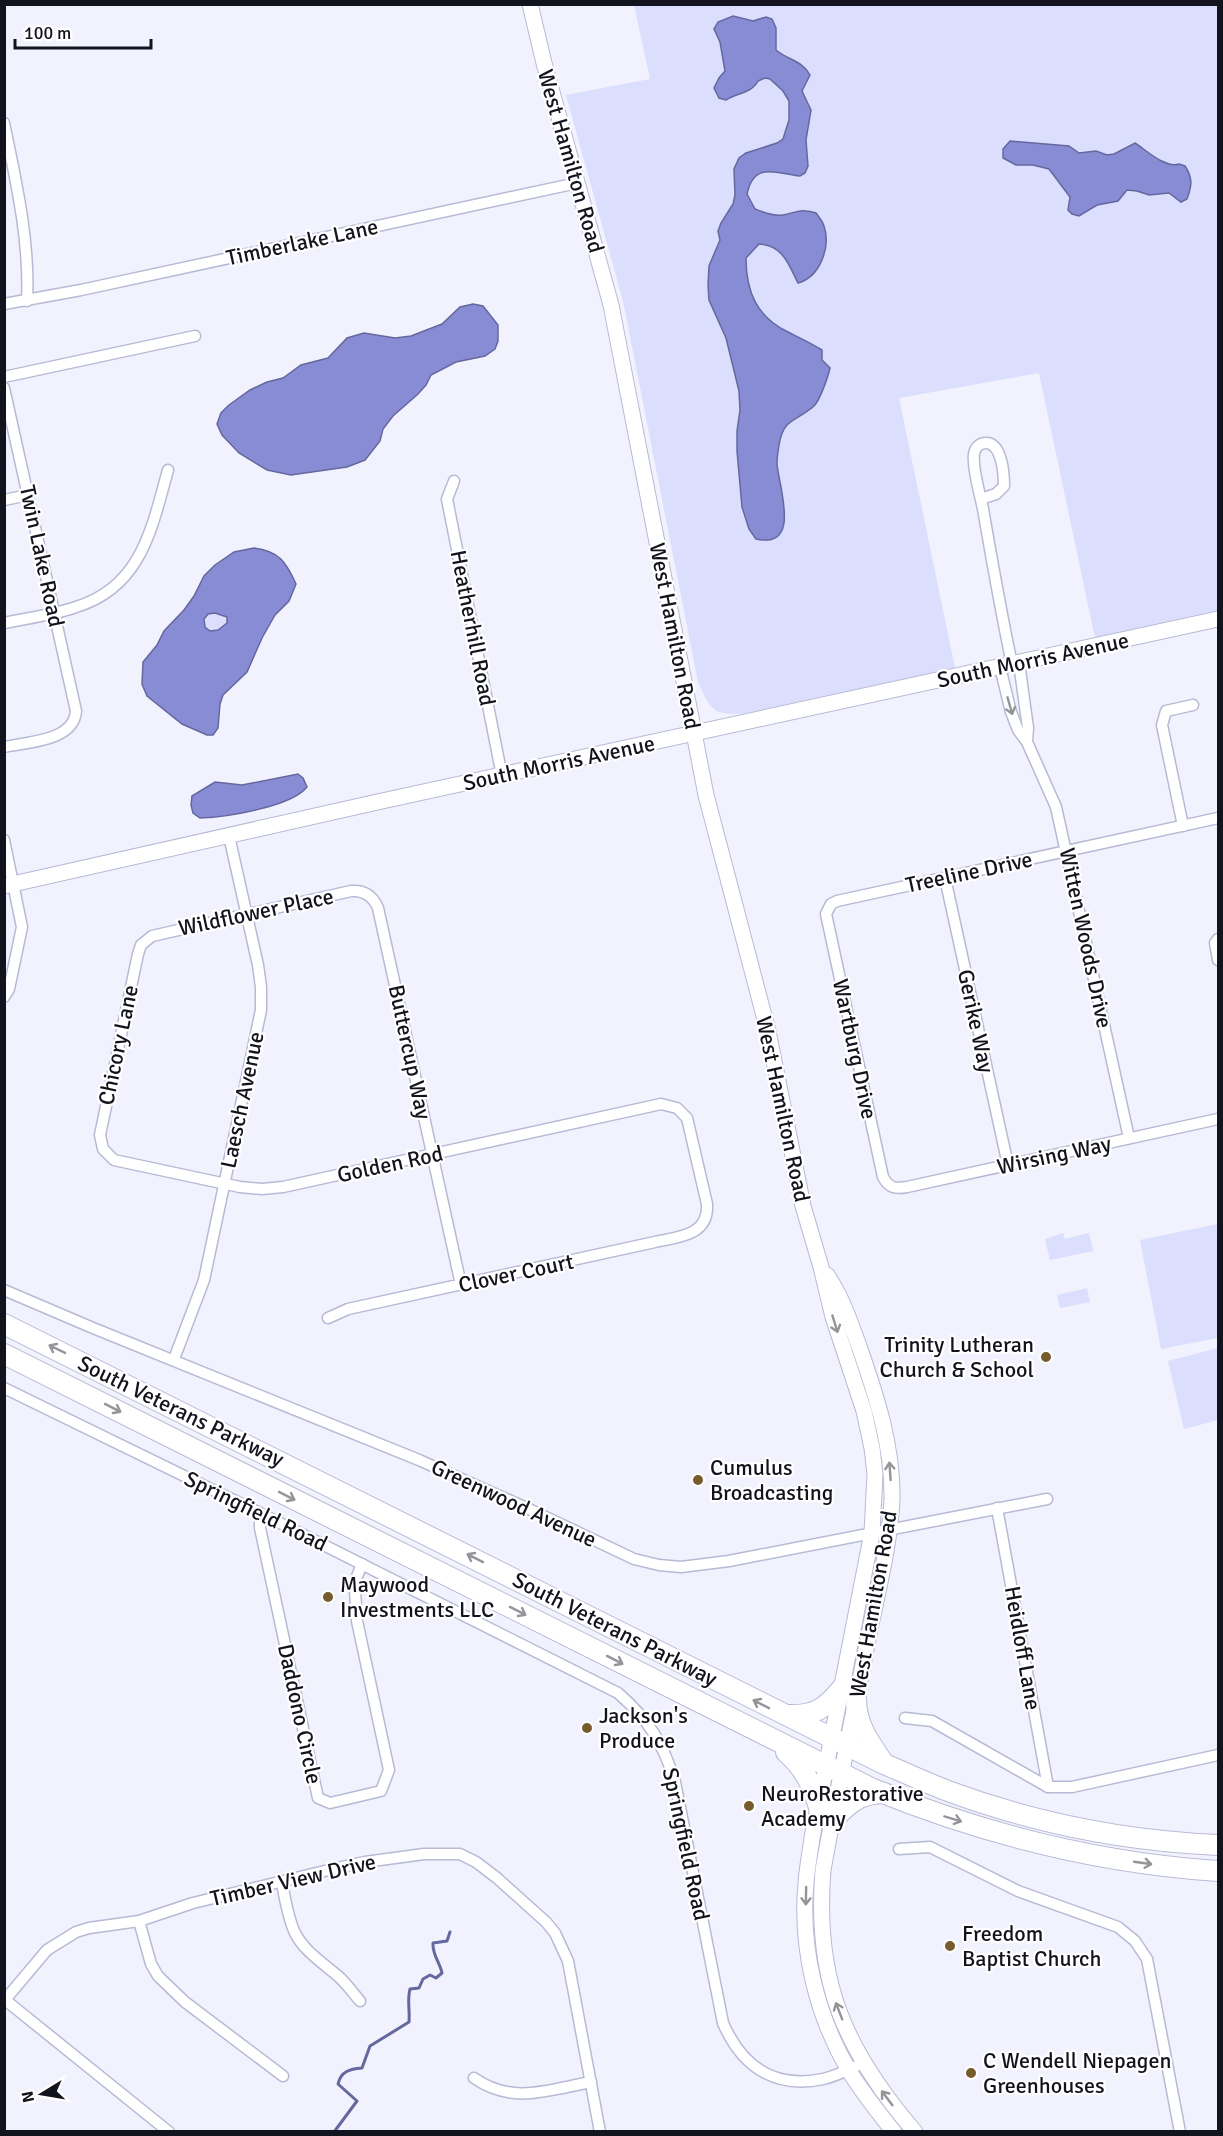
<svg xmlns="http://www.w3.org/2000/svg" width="1223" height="2136" font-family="Signika,sans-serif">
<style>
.green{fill:#dbdefd}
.water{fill:#888cd5;stroke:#65689e;stroke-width:1.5;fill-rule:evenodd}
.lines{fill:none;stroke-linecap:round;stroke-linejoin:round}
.stream{stroke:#65689e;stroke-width:3}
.street-casing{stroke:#b7bad5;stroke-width:13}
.secondary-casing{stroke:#b7bad5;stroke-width:17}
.highway-casing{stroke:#b7bad5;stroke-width:22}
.street{stroke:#fff;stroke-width:10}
.secondary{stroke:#fff;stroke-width:15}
.highway{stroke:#fff;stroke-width:20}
.oneway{stroke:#949599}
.poi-dot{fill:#765b2d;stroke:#fff;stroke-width:2}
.labels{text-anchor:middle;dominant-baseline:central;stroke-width:4.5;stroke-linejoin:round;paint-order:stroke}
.street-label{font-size:22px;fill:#12131c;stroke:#fff}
.poi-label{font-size:22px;fill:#12131c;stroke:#fff;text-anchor:start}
</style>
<rect width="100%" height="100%" fill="#f1f2fd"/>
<!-- green -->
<g class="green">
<path d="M634,5H1218V610L1095,638L1039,373L899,398L955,668L746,713C712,716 711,710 698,682L623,301L566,95L650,79Z"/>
<polygon points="215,613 227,617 227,623 218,630 210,631 205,627 204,619 208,614"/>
<polygon points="1218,1224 1218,1338 1161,1349 1140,1240"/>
<polygon points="1063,1233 1065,1239 1089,1233 1093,1251 1050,1260 1045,1239"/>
<polygon points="1087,1288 1090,1302 1060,1308 1057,1295"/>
<polygon points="1218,1348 1218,1420 1184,1429 1168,1361"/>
</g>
<!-- water -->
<g class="water">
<path d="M733,16L753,21L766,17L772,19L776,28V50C788,60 803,61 810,75L802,91L811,110L806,140L808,166L805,173L800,176C778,174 754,160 747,194L755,209C763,212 774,217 783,215C799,212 799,208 816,213C819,217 823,222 824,226C831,247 820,277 798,283C789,265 783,245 759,244L746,258C746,292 757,317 788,332C800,338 811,343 822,350V360L830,368C828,377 820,400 814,406C796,422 783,418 779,445C778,451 777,458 777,464C779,488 802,549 756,539L749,529L742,507L737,451V431L740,410L739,391L726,338L709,300L708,285L709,266L720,240L718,231L721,223L733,204L735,195L734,169L739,158L746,153L777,143L783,139L789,120V101L783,91L770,79L765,78L758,81C752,93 737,93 726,100L719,98L714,88L719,78L725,71L720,42L714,29L718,22Z"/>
<path d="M1010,141L1069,146L1079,153L1096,151L1107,155L1114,154L1135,143C1146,150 1166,169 1179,164L1185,166C1193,178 1192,186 1187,199L1181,202L1169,193L1149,195L1137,191L1127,190L1118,201L1097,205L1079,216L1072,214L1068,210L1070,197L1049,169L1033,165H1016L1003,158V149Z"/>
<polygon points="473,304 483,306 498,325 498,341 495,349 485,356 456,362 431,375 426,385 418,394 393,416 383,429 380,441 365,460 347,467 291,475 267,470 239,453 222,435 217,424 221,413 229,405 250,390 267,382 283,378 301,365 328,358 347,338 364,333 395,338 411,336 442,324 460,307"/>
<path d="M254,548C279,551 286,562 296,584L289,601L275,615L262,638L247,672L223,695L220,704L218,728L213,735H207L182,724L147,696L142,684L143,662L157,645L164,631L184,610L194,596L204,576L215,565L234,552ZM215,613L227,617V623L218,630L210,631L205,627L204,619L208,614Z"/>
<path d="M298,774L303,778L307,787C291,807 226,817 200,818L193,813L191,805L192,796L215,782L242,785Z"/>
</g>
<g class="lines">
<!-- stream -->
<path class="stream" d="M334,2132L357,2101L338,2084C341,2071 350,2069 362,2068L370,2046L409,2022C410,2010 407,2000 410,1989L419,1988L423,1979L430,1975L436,1978L442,1973C440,1963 432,1954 433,1943L447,1941L450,1932"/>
<!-- street casing -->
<g class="street-casing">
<g id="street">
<path d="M4,123C16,181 30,241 27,301"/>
<polyline points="4,304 81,290 577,183"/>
<polyline points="4,377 195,336"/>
<path d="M4,388L76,711C74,741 28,742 4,747"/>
<polyline points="454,481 447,499 502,776"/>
<path d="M981,499L996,494L1004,486C1004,474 1002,443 986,443C979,443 975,448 974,454C972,468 980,494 983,509C992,561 1001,613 1012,664"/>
<polyline points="4,500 28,495"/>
<path d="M4,623C28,618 53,615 76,607C142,587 152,527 168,470"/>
<polyline points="1019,663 1028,728 1027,742"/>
<polyline points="1000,667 1011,712 1018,730 1027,742 1056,807 1129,1138"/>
<path d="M1218,818L837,901L831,904L826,914L883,1177C889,1188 895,1189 907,1187L1218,1119"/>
<polyline points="1183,826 1162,725 1166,711 1193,705"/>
<polyline points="4,840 22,927 9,989 4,997"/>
<polyline points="945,878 1008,1165"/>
<polyline points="1218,939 1215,943 1218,960"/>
<polyline points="4,1290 93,1328 419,1460 531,1510 634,1559 659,1565 681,1567 729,1561 1047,1499"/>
<path d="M328,1318L348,1309L655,1242C678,1237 709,1236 707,1204L687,1118L677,1108L661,1104L283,1187L262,1189L240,1187L114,1160L103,1149L100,1135L138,954L141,945L152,936L351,891C364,890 373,896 378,908L461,1285"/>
<polyline points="174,1359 204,1280 261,1010 261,987 258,965 229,836"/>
<path d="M4,1388L260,1513L618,1693C649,1720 663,1743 675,1782L723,2023C742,2067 775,2089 823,2079C837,2076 850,2069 863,2063"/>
<polyline points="997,1508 1048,1787"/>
<polyline points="260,1513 260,1528 318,1798 330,1803 381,1791 389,1770 357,1621 355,1590 356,1579 362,1564"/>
<polyline points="905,1718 932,1721 1048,1787 1072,1787 1218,1755"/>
<polyline points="899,1849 930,1847 1018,1891 1118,1927 1135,1941 1147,1959 1180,2132"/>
<path d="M282,1883C285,1899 288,1918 295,1933C304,1951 323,1963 338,1976C347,1984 353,1993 360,2001"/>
<polyline points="139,1921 151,1964 158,1976 185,2002 283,2076"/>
<polyline points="4,1999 169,2132"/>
<polyline points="4,2001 47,1950 76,1932 89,1928 139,1921 193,1903 337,1868 365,1862 424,1854 460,1854 476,1862 497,1878 546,1922 555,1933 568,1961 600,2132"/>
<path d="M474,2078C513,2105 548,2090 591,2082"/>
</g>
</g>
<!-- secondary casing -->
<g class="secondary-casing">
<g id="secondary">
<path d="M530,4L544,63L611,305L706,795L768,1031L803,1206L821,1267L833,1317L864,1411L872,1448L875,1474L872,1533L812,1838C810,1853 807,1868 806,1883C800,1946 816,2014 848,2069C861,2091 878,2112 894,2132"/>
<polyline points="4,886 382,801 1218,619"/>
<path d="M827,1275C843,1299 850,1322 860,1349C877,1398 893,1447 892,1499C890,1544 878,1590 869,1634C854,1713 837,1791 823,1870C814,1980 844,2049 915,2132"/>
</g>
</g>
<!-- highway casing -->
<g class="highway-casing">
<g id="highway">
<path d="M4,1324L884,1764C906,1773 927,1783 948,1791C1034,1823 1127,1841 1218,1845"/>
<path d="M4,1354L873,1789C983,1834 1099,1863 1218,1871"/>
<path d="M856,1699C856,1724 869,1742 883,1762"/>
<path d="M787,1715C815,1716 825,1709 843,1687"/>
<path d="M786,1752C804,1768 812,1784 819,1807"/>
<path d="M831,1822C847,1805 859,1793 884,1793"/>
</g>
</g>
<!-- street -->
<use href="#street" class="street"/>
<!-- secondary -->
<use href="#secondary" class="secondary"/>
<!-- highway -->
<use href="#highway" class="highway"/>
</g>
<!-- one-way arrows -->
<defs><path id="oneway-shaft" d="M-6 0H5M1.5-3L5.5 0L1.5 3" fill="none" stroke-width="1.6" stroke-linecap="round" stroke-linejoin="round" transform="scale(1.5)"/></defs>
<g class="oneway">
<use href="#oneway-shaft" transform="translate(1010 706) rotate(74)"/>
<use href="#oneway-shaft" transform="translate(835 1324) rotate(73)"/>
<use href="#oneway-shaft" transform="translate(57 1349) rotate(-154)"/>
<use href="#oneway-shaft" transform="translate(113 1408) rotate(27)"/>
<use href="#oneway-shaft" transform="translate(890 1471) rotate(-94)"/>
<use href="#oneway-shaft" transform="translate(287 1496) rotate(27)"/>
<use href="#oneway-shaft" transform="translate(475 1558) rotate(-153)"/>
<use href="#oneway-shaft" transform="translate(518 1611) rotate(27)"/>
<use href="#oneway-shaft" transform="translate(615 1660) rotate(27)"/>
<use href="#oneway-shaft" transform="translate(761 1704) rotate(-153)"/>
<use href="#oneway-shaft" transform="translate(953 1819) rotate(17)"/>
<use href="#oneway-shaft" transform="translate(1143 1863) rotate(8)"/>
<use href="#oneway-shaft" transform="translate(806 1896) rotate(91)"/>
<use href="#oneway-shaft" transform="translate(839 2011) rotate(-111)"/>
<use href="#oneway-shaft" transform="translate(887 2098) rotate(-127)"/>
</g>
<!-- markers -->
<g class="poi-dot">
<circle cx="1046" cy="1357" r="6"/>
<circle cx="698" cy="1480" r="6"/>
<circle cx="328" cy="1597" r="6"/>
<circle cx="587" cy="1728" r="6"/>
<circle cx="749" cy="1806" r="6"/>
<circle cx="950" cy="1946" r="6"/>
<circle cx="971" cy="2073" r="6"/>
</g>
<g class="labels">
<!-- street labels -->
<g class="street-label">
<text transform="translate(571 161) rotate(74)">West Hamilton Road</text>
<text transform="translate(302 242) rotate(-12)">Timberlake Lane</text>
<text transform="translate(42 556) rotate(78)">Twin Lake Road</text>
<text transform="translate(473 628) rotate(79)">Heatherhill Road</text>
<text transform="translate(675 636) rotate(79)">West Hamilton Road</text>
<text transform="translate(1033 660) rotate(-12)">South Morris Avenue</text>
<text transform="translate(559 763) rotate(-12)">South Morris Avenue</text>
<text transform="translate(969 872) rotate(-12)">Treeline Drive</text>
<text transform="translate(256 912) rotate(-12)">Wildflower Place</text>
<text transform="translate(1086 938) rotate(78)">Witten Woods Drive</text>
<text transform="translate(976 1021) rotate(78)">Gerike Way</text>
<text transform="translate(118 1045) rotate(-78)">Chicory Lane</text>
<text transform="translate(855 1049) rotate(78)">Wartburg Drive</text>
<text transform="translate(410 1052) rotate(78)">Buttercup Way</text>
<text transform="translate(242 1100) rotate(-78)">Laesch Avenue</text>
<text transform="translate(783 1109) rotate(78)">West Hamilton Road</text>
<text transform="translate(1054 1155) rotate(-12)">Wirsing Way</text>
<text transform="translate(390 1164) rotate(-12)">Golden Rod</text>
<text transform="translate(516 1273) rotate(-12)">Clover Court</text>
<text transform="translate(181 1411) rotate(26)">South Veterans Parkway</text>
<text transform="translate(514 1503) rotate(25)">Greenwood Avenue</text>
<text transform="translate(256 1511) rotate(26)">Springfield Road</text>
<text transform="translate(873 1604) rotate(-80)">West Hamilton Road</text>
<text transform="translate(615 1629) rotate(27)">South Veterans Parkway</text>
<text transform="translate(1023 1648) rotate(80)">Heidloff Lane</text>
<text transform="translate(300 1714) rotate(78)">Daddono Circle</text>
<text transform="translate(686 1844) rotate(78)">Springfield Road</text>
<text transform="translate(293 1880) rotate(-13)">Timber View Drive</text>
</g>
<!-- poi labels -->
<g class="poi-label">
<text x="1034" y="1344" text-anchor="end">Trinity Lutheran<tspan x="1034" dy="25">Church &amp; School</tspan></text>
<text x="710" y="1467">Cumulus<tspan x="710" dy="25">Broadcasting</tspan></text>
<text x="340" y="1584">Maywood<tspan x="340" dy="25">Investments LLC</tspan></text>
<text x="599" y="1715">Jackson's<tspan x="599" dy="25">Produce</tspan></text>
<text x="761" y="1793">NeuroRestorative<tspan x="761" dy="25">Academy</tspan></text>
<text x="962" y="1933">Freedom<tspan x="962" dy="25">Baptist Church</tspan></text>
<text x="983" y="2060">C Wendell Niepagen<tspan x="983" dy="25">Greenhouses</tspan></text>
</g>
</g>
<!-- border -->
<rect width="1223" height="2136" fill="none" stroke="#12131c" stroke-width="12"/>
<!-- north arrow -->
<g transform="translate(42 2094) rotate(259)" stroke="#ffffff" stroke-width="4.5" paint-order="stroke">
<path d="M0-4.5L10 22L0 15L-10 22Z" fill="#12131c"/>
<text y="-9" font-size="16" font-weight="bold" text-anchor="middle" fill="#12131c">N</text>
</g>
<!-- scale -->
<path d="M15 39v9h136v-9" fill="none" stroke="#12131c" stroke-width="3"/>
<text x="24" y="39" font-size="18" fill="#12131c" stroke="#ffffff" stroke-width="4.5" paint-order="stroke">100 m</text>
</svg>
